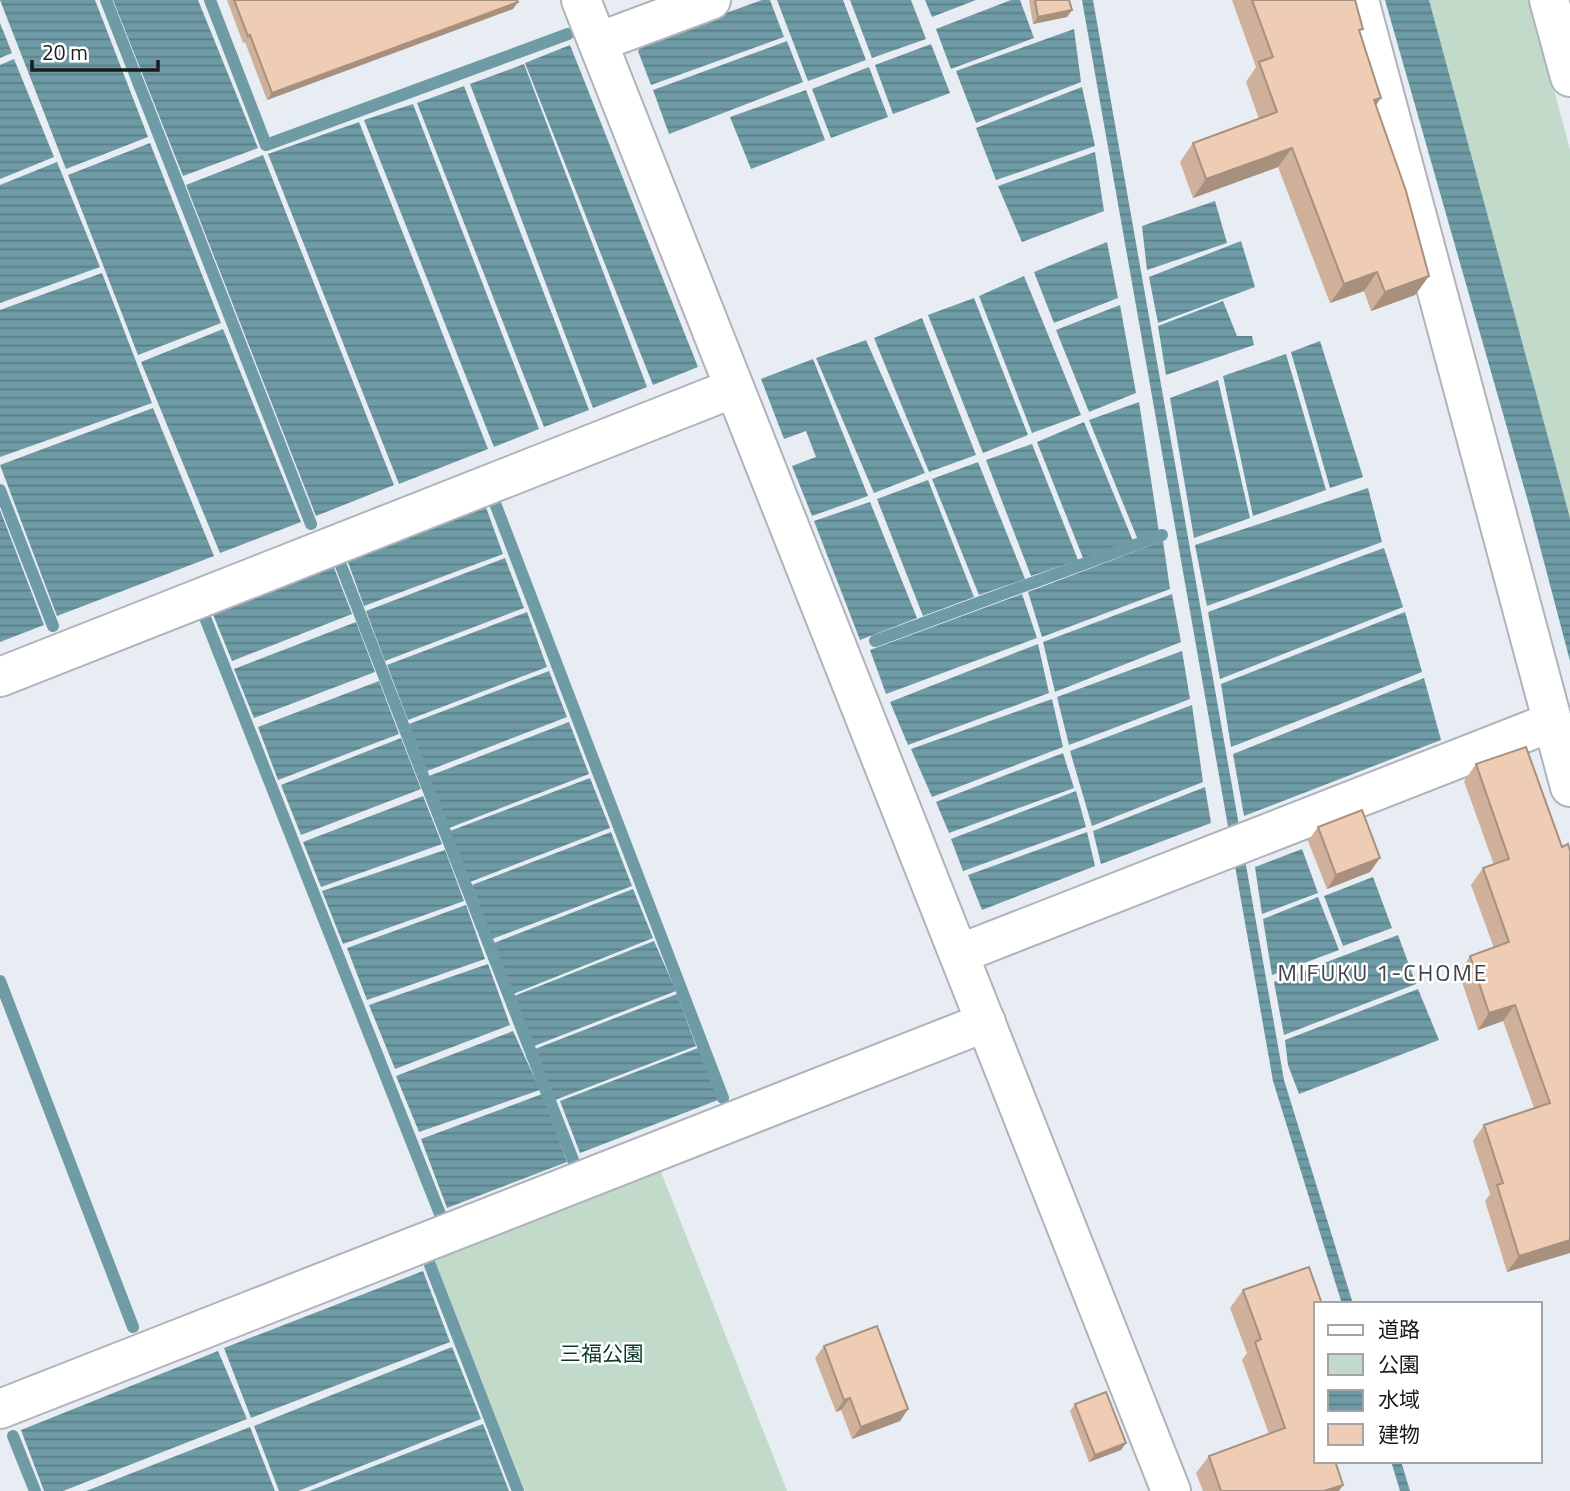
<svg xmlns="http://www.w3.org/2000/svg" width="1570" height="1491" font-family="'Titillium Web','Noto Sans JP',sans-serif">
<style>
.green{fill:#c1daca}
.water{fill:url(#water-rules)}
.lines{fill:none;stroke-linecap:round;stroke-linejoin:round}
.stream{stroke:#6e9ba5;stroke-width:12}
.street-casing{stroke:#afb4ba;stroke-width:42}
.secondary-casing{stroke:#afb4ba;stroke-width:42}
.street{stroke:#fff;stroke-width:38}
.secondary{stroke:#fff;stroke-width:38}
.wall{fill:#ceb09b}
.shaded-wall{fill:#a7907e}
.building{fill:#efcdb4;stroke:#a7907e;stroke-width:2}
.labels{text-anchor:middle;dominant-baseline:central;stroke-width:5;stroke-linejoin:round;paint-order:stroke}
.park-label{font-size:21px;fill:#093a23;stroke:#fff}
.neighbourhood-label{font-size:23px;letter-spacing:2px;fill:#41454b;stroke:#fff}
</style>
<defs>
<pattern id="water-rules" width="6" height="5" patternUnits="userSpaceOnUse" patternTransform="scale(1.75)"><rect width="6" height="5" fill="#6e9ba5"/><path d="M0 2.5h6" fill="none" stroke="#5a7e86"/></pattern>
</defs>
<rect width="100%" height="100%" fill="#e8ecf3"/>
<!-- green -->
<g class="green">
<polygon points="1429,0 1530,0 1570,150 1570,518"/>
<polygon points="661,1172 787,1491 525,1491 434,1260"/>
</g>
<!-- water -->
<g class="water">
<polygon points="0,0 95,0 148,137 66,169"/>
<polygon points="113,0 198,0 258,148 183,176"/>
<polygon points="762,0 770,0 784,37 651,85 638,51 643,43"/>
<polygon points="777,0 843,0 866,60 808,81"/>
<polygon points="850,0 911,0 926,39 872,58"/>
<polygon points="925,0 976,0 932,17"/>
<polygon points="1011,0 1020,0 1034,38 951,69 936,29"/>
<polygon points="1082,0 1093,0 1284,1080 1353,1304 1342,1304 1273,1081"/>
<polygon points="1385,0 1429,0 1570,518 1570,661 1529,505"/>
<polygon points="0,23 12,53 0,58"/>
<polygon points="1074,29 1081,82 976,123 956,71"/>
<polygon points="787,41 803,82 669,134 653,90"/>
<polygon points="931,44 950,93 893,114 875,65"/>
<polygon points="570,45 698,367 653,385 525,63"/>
<polygon points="14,59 54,157 0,179 0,65"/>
<polygon points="524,64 647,387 593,408 470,84"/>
<polygon points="869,67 888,117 831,138 812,89"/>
<polygon points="464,86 589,410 544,427 417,103"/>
<polygon points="1082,87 1095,146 996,180 976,128"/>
<polygon points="806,90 825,140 751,169 730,117"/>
<polygon points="413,104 539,429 494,447 364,120"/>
<polygon points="359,122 488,449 399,484 268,154"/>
<polygon points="150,143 221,323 138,355 68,175"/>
<polygon points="1095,152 1104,211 1022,242 998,186"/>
<polygon points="263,155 394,485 316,516 186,185"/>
<polygon points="57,162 100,267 0,303 0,185"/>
<polygon points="1215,201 1227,243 1147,270 1142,226"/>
<polygon points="1241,241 1255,287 1158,323 1149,277"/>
<polygon points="1107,242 1118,298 1054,323 1034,272"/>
<polygon points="102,273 152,403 0,457 0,310"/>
<polygon points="1024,276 1081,415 1032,433 979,296"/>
<polygon points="974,298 1028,435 983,453 928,315"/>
<polygon points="1223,301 1237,336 1252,336 1254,345 1166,375 1158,326"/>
<polygon points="1120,305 1136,393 1089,412 1056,330"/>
<polygon points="922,318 976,455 929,472 874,338"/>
<polygon points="223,329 301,522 220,553 141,362"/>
<polygon points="866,340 925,473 874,493 816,358"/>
<polygon points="1320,341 1363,477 1330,488 1291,352"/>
<polygon points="1286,354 1326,490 1253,516 1223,376"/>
<polygon points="813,359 868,496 812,516 792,466 816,457 806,431 784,439 761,379"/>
<polygon points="1218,380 1250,518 1194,538 1170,398"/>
<polygon points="1139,402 1159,532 1138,540 1089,420"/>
<polygon points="153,408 214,556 57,616 0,465"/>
<polygon points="1084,422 1133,541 1083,558 1037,442"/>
<polygon points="1032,444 1078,560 1031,576 986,460"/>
<polygon points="978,462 1025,579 979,595 932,479"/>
<polygon points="928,480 974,597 923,616 877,499"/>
<polygon points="1368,488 1382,542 1207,606 1195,545"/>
<polygon points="484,502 503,554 364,606 345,554"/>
<polygon points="870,502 917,618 860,640 814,521"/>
<polygon points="0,510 44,625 0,642"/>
<polygon points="1163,541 1170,589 1042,637 1028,592"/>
<polygon points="1384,548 1403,607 1220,679 1208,612"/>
<polygon points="505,558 524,608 385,661 366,611"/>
<polygon points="331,560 352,614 232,661 210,607"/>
<polygon points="1022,594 1037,638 886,694 870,650"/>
<polygon points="1172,594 1181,642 1055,692 1043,642"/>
<polygon points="527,612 547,667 408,720 387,665"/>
<polygon points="1405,612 1422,672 1231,747 1221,684"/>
<polygon points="356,622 375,672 254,718 234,669"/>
<polygon points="1038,644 1049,693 908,745 890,702"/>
<polygon points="1182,651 1190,699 1069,745 1057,697"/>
<polygon points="549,671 567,717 427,771 409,724"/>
<polygon points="1424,678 1441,740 1244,816 1233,754"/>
<polygon points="379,681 399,734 278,780 258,727"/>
<polygon points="1052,699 1063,747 932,797 911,749"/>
<polygon points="1192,705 1203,782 1092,826 1070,751"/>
<polygon points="569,722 589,774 449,828 429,776"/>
<polygon points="401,738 421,789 301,835 281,785"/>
<polygon points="1063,753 1074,788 949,833 936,802"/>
<polygon points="590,778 610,828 470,882 450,831"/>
<polygon points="1205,787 1211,823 1101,864 1093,831"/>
<polygon points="1076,791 1086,827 963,871 951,839"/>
<polygon points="423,796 442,844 321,887 303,842"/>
<polygon points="611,832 632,886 492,939 472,885"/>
<polygon points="1087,832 1095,866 982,910 968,875"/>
<polygon points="1302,849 1318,893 1262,914 1255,867"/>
<polygon points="445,850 464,901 343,944 322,891"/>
<polygon points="1373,877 1392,928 1343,946 1324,896"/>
<polygon points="633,889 653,938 513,994 494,943"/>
<polygon points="1318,897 1339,950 1272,975 1263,919"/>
<polygon points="466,905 485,959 367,1000 347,948"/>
<polygon points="1398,935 1416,984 1284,1035 1274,982"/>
<polygon points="654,941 676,991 534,1046 514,996"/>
<polygon points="488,964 510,1025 395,1069 369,1005"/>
<polygon points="1418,989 1439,1040 1299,1094 1288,1065 1285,1040"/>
<polygon points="677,994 696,1046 555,1100 535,1049"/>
<polygon points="513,1031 540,1090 419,1132 396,1076"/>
<polygon points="698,1048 718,1100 580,1153 560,1101"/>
<polygon points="542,1094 567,1162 447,1208 421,1139"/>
<polygon points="423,1271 450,1342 251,1418 224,1348"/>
<polygon points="452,1347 481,1419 298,1491 279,1491 254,1426"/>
<polygon points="218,1351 247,1419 63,1491 44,1491 21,1430"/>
<polygon points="483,1424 509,1491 309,1491"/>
<polygon points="250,1427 275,1491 86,1491"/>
<polygon points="1391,1461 1401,1461 1410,1491 1400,1491"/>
</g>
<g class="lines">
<!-- stream -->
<g class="stream">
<polyline points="106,0 311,524"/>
<polyline points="210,0 266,145 568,34"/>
<polyline points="0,490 53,626"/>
<polyline points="493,498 723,1098"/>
<polyline points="338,558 573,1160"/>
<polyline points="202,610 440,1214"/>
<polyline points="875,641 1162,535"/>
<polyline points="0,981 133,1327"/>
<polyline points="430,1265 518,1491"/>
<polyline points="13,1436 35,1491"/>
</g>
<!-- street casing -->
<g class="street-casing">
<g id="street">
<polyline points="1359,0 1570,787"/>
<polyline points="1549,0 1570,77"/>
<polyline points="598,42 711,0"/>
<polyline points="0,677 734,388"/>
<polyline points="959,954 1552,722"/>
<polyline points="0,1409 986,1022"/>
</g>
</g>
<!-- secondary casing -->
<g class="secondary-casing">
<polyline id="secondary" points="581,0 1171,1491"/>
</g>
<!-- street -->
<use href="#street" class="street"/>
<!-- secondary -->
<use href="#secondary" class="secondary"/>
</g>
<!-- wall -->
<g class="wall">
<polygon points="227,0 517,0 513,9 267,100 245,42 243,43"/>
<polygon points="1029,0 1069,0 1072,10 1067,17 1033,24"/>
<polygon points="1232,0 1355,0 1360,32 1376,106 1429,276 1415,295 1371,311 1364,291 1330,303 1278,167 1193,198 1180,162 1193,143 1259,119 1246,82 1256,67"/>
<polygon points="1476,764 1562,847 1570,851 1570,1253 1507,1272 1485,1201 1490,1194 1473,1141 1484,1125 1534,1108 1503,1021 1478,1030 1459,973 1470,956 1494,948 1471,885 1483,868 1494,865 1464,781"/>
<polygon points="1318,827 1370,872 1327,889 1308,841"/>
<polygon points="1243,1290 1316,1461 1339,1491 1203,1491 1196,1473 1209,1456 1269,1434 1242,1360 1247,1353 1230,1308"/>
<polygon points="824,1346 908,1409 900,1421 852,1439 841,1410 836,1412 815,1358"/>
<polygon points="1075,1404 1121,1450 1089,1462 1070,1411"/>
</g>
<!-- shaded-wall -->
<g class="shaded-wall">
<polygon points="518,2 513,9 267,100 272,93"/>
<polygon points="1072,10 1067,17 1033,24 1038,17"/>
<polygon points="1381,98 1368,117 1374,100"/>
<polygon points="1292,148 1278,167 1193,198 1206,179"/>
<polygon points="1377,272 1364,291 1330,303 1344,284"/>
<polygon points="1429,276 1415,295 1371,311 1385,292"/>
<polygon points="1380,858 1370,872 1327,889 1336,875"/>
<polygon points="1515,1005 1503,1021 1478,1030 1489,1013"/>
<polygon points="1570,1240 1570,1253 1507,1272 1519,1256"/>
<polygon points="850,1398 841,1410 836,1412 844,1400"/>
<polygon points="908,1409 900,1421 852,1439 861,1427"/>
<polygon points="1126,1443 1121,1450 1089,1462 1095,1455"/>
<polygon points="1343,1485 1339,1491 1324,1491"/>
</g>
<!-- building -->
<g class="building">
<polygon points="234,0 517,0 518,2 272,93 250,35 248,36"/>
<polygon points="1035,0 1069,0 1072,10 1038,17"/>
<polygon points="1252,0 1355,0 1363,29 1359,30 1381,98 1374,100 1406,191 1429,276 1385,292 1377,272 1344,284 1292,148 1206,179 1193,143 1277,112 1259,62 1273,57"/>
<polygon points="1526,747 1562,847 1568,844 1570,851 1570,1240 1519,1256 1497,1185 1503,1183 1484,1125 1550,1103 1515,1005 1489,1013 1470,956 1509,942 1483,868 1509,859 1476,764"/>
<polygon points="1362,810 1380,858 1336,875 1318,827"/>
<polygon points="1309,1267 1322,1304 1316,1304 1316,1402 1314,1403 1316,1410 1316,1461 1335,1461 1343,1485 1324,1491 1221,1491 1209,1456 1285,1428 1255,1342 1261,1339 1243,1290"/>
<polygon points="877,1326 908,1409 861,1427 850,1398 844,1400 824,1346"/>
<polygon points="1106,1392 1126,1443 1095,1455 1075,1404"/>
</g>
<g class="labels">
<!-- park labels -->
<g class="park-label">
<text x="602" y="1353">三福公園</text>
</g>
<!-- neighbourhood labels -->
<g class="neighbourhood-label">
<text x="1383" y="972">MIFUKU 1-CHOME</text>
</g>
</g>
<!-- legend -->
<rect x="1314" y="1302" width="228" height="161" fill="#ffffff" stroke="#a3a4a5" stroke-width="2"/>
<rect x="1328" y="1325" width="35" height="10" fill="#ffffff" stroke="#a3a4a5" stroke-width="2"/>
<text x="1378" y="1337" font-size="21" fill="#191b1d">道路</text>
<rect x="1328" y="1354" width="35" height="21" fill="#c1daca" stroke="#a3a4a5" stroke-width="2"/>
<text x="1378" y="1372" font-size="21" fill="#191b1d">公園</text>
<rect x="1328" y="1390" width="35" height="21" fill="url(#water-rules)" stroke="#a3a4a5" stroke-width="2"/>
<text x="1378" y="1407" font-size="21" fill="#191b1d">水域</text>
<rect x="1328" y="1424" width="35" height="21" fill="#efcdb4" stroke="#a3a4a5" stroke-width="2"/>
<text x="1378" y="1442" font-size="21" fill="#191b1d">建物</text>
<!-- scale -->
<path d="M32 60v10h126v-10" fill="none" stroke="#191b1d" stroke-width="3.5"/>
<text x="42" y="60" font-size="21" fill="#191b1d" stroke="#ffffff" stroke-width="5" paint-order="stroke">20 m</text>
</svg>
